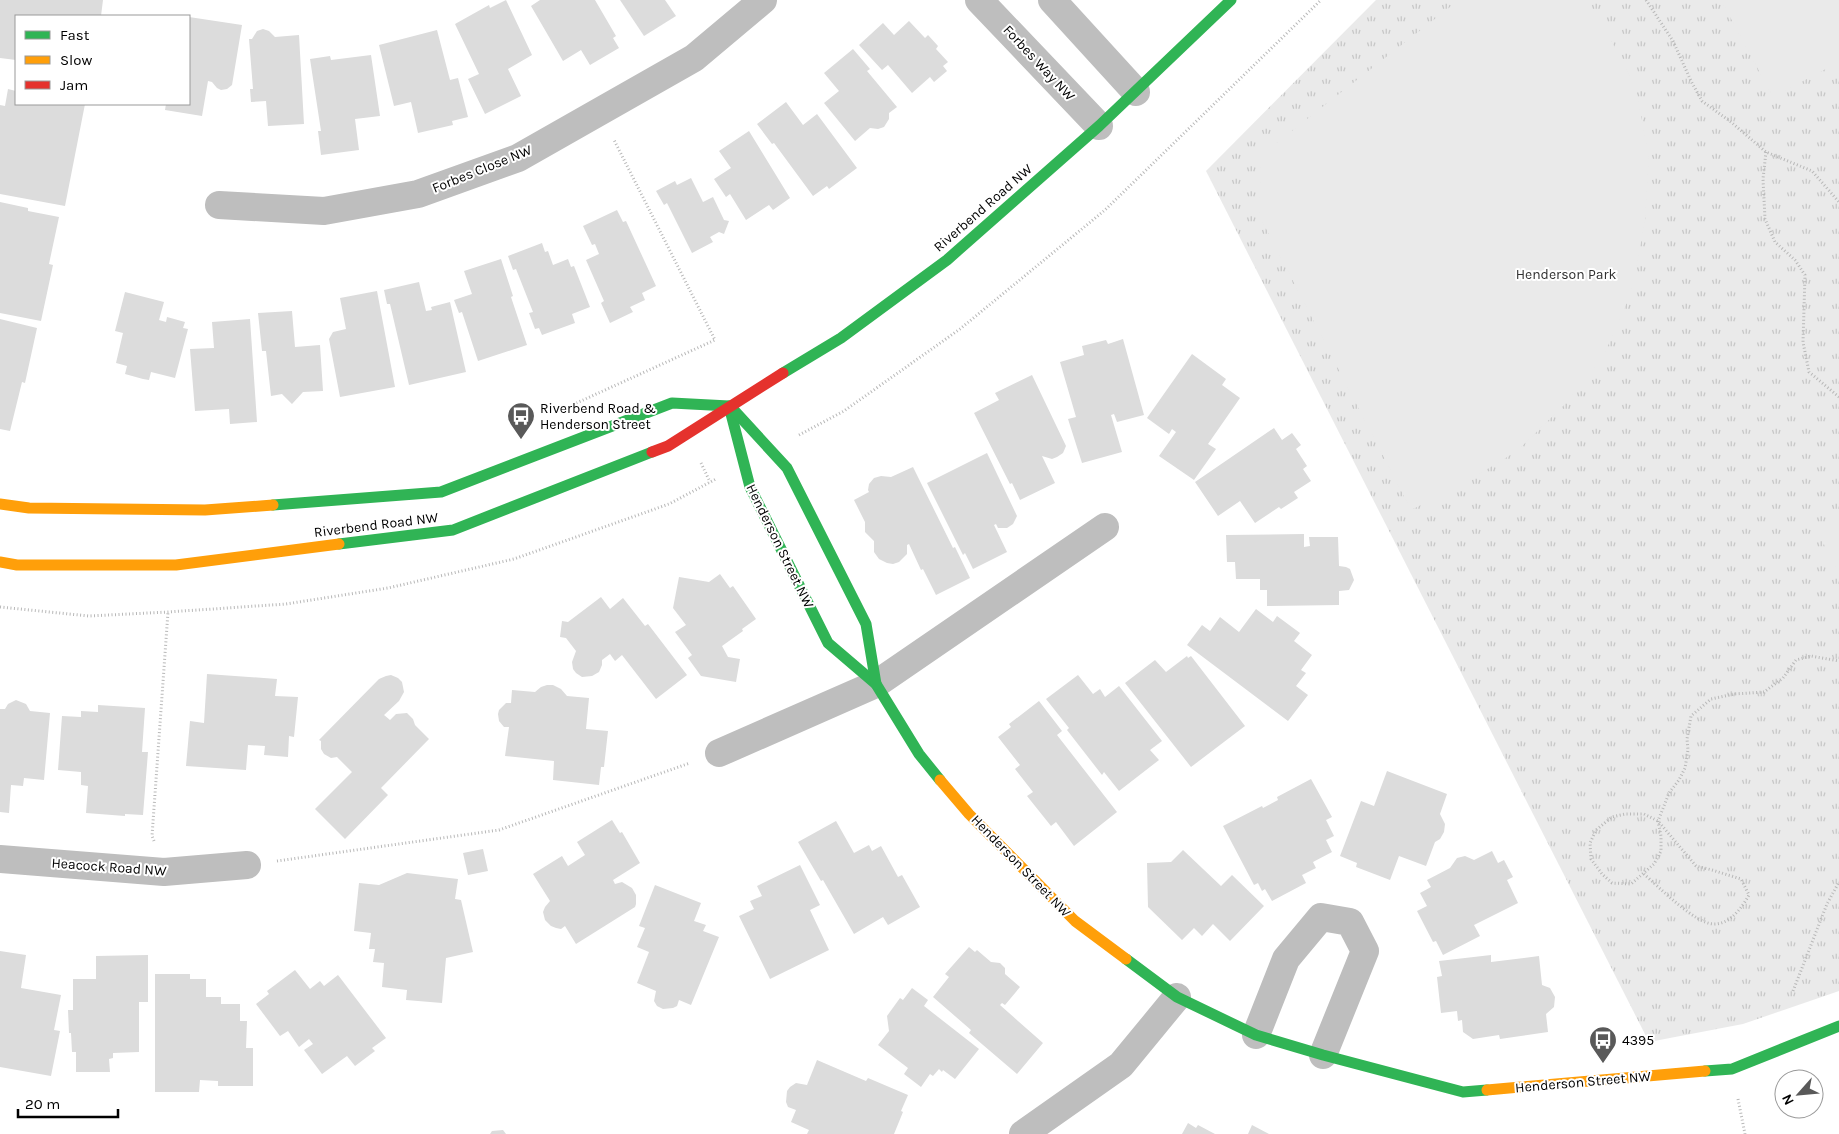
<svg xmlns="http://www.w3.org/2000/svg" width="1839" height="1134" font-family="Karla,sans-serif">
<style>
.grass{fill:url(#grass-tufts)}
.pitch{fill:#eaeaea}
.building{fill:#dcdcdc}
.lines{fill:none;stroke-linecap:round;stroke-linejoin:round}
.path{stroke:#b8b8b8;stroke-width:3;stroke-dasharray:1 2.5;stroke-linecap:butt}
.street{stroke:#bebebe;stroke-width:28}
.fast{stroke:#30b455;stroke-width:11}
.slow{stroke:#ff9f0a;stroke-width:11}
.jam{stroke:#e5322d;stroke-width:11}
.labels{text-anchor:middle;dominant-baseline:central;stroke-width:4;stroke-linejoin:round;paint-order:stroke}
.street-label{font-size:14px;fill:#000;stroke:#fff}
.park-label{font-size:14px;fill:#2f2f2f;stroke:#fff}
.poi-label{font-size:14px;fill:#000;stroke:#fff;text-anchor:start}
</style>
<defs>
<pattern id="grass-tufts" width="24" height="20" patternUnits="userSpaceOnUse" patternTransform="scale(1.25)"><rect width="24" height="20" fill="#eaeaea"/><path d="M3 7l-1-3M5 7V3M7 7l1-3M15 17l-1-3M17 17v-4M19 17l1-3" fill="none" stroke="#c7c7c7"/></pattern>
</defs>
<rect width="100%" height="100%" fill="#fff"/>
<!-- grass -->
<polygon class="grass" points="1376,0 1839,0 1839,991 1743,1024 1649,1042 1206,171"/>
<!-- pitch -->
<g class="pitch">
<polygon points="1459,0 1585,0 1605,28 1636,89 1649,157 1645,222 1631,293 1603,357 1563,406 1517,451 1461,485 1411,510 1259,215 1261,155"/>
<polygon points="1721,0 1839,0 1839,62 1773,97"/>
<polygon points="1839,522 1839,573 1818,533"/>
</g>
<!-- building -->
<g class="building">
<polygon points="0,0 103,0 101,16 16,16 16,60 0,58"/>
<polygon points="506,0 532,55 508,69 521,96 485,114 468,79 479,74 455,24 489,5 490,8"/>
<polygon points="540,0 595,0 616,36 613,38 619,48 590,65 581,50 563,61 531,6"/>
<polygon points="620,0 665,0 676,16 644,36"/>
<polygon points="189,17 242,25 232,85 227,89 221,90 217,88 212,82 208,81 202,116 165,110 166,104 189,104"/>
<polygon points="909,21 925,38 928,35 938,46 936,49 948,62 943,66 947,71 934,82 930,77 912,93 888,65 882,70 859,45 883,23 894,35"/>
<polygon points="263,29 269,31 275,37 299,35 304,124 268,126 266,101 251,102 250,89 253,89 249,39 252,39 257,31"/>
<polygon points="437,30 450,80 458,78 468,117 452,121 453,125 418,133 411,102 394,106 379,45"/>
<polygon points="853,49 870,69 867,71 897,107 889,113 889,119 884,127 878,129 870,128 855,141 824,103 839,91 824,73"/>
<polygon points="371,55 380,116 355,119 359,150 321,155 318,131 321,131 310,59 330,56 331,60"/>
<polygon points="8,89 16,91 16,104 85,104 65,206 0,194 0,105 5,106"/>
<polygon points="786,102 803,125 817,114 857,168 829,189 827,186 813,196 774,143 772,144 757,124"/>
<polygon points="749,131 790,198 773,210 769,205 746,220 730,194 726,197 714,179 731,168 719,151"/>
<polygon points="691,178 703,202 713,197 724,220 729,221 724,234 719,232 710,237 713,242 692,253 667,203 664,205 656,191 675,181 677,185"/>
<polygon points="0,202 28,208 28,211 59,217 49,264 53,265 41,321 0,313"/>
<polygon points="617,210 623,222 626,221 656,286 642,293 645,300 630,307 633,312 610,323 601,303 604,301 586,260 599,254 595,244 592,245 583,226"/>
<polygon points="542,243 545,252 548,251 553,265 568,259 571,267 574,266 590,307 572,314 575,323 542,335 539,328 535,329 529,313 533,312 516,269 513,270 508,256"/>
<polygon points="501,259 513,296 511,297 527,345 478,361 462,312 459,313 454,300 472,294 464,271"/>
<polygon points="419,282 426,311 432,310 431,307 450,302 466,372 409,385 390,304 387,304 384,290"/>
<polygon points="377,291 395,387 340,397 329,339 333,332 346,329 340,298"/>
<polygon points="125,292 164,302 159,320 166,322 167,317 185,322 183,328 188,329 175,378 151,372 149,380 143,379 125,374 127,366 116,363 123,333 115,331"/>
<polygon points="292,311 295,347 320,345 323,391 303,392 292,404 282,394 271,396 266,351 262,351 258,313"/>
<polygon points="0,319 37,328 25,383 22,382 10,431 0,429"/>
<polygon points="250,319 257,422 230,424 229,409 195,411 190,349 214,348 212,322"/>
<polygon points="1123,339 1144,415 1117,422 1114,414 1111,415 1122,452 1082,463 1068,419 1076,417 1060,362 1084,355 1082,346 1106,340 1108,344"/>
<polygon points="1192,354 1226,379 1222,385 1240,398 1208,444 1216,449 1194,480 1159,456 1176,432 1172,429 1169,434 1147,418"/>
<polygon points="1032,375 1066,446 1063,453 1057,457 1052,459 1042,456 1055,483 1020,500 1012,483 1010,484 974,413 999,400 995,393"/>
<polygon points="1274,428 1282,440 1292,433 1301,445 1296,449 1307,466 1303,469 1311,481 1294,492 1298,498 1281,509 1279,507 1255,523 1240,501 1218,516 1195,482"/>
<polygon points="987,453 1017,516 1013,524 1007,528 998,528 996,524 994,525 1007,552 973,569 965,553 963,555 927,483"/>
<polygon points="913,467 953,548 955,547 970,578 936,595 923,569 921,570 909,544 907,545 907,554 899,562 893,564 887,563 879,559 874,552 874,541 865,532 865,522 854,500 869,492 868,490 869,484 874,478 881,476 891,477"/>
<polygon points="1304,534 1304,547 1310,546 1309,537 1338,537 1339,566 1346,567 1350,569 1354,580 1349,590 1339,591 1339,605 1267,606 1267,590 1260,590 1260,579 1236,579 1235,562 1227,562 1226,535"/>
<polygon points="720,574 730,588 733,586 756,619 742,629 743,631 722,646 728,657 740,659 736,682 701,676 688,658 692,655 675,632 686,625 673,608 679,577 709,582"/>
<polygon points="601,597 610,609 623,598 645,626 648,624 687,675 656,699 622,655 615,661 610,654 602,660 602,665 599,672 592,676 582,677 576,673 573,669 572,662 576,651 566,638 560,637 562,621 568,622"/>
<polygon points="1256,609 1273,622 1277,616 1300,633 1294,641 1312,655 1301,670 1306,673 1296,686 1308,695 1288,721 1187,645 1202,625 1210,631 1220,617 1239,632"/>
<polygon points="1187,656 1188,658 1191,656 1245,726 1191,767 1125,683 1155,660 1166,672"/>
<polygon points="207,674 277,679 275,696 298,697 294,737 289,736 288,757 264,755 265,746 248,745 246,770 186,766 190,721 204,723"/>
<polygon points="391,675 398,678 402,682 404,692 399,701 384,715 390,720 396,714 407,713 413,719 415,725 429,739 381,788 388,795 345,839 315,809 352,772 337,757 331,758 324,754 321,749 321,741 319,740 379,679 386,676"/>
<polygon points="1078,675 1093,694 1100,689 1105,697 1119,686 1162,741 1150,750 1159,760 1119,791 1104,772 1102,775 1067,730 1069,728 1046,699"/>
<polygon points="547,685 553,685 561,689 567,696 589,698 586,729 608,731 604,767 601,767 599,785 553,780 554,761 505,756 509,727 504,727 499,721 498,714 499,710 506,703 511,703 512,690 535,692 541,687"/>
<polygon points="16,700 26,704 30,711 50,713 44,780 24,778 23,786 11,785 9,813 0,812 0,709 5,709 8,704"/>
<polygon points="1039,701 1062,731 1057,735 1117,812 1074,846 1056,822 1051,826 1027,796 1033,792 1015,769 1020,765 998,737 1011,727 1009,724"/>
<polygon points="98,705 145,708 142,752 148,752 143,815 125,814 125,816 86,813 88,786 81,785 81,772 58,770 62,716 81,717 81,711 98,712"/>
<polygon points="1387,771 1447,794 1440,814 1445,824 1444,832 1440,839 1435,842 1426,866 1399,856 1390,880 1356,867 1357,863 1340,856 1361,801 1374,806"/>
<polygon points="1311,779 1332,817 1326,820 1334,836 1326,840 1332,852 1313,862 1316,868 1302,875 1306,883 1272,901 1265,889 1262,891 1258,883 1254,885 1223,826 1262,806 1263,808 1278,800 1277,797"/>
<polygon points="612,820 620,833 622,832 640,863 613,880 615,884 622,882 632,888 636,895 636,904 635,907 576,944 565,926 561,929 556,928 551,926 545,920 543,912 545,907 550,901 533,874 562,856 568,866 585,855 577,842"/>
<polygon points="836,821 854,853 869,845 872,851 881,846 898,877 902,875 920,907 888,925 883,917 854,934 823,880 821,881 798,842"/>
<polygon points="483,849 488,871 468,875 463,853"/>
<polygon points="1183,850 1221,886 1232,875 1264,906 1230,941 1213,924 1202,936 1194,928 1182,940 1148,907 1147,863 1171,862"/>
<polygon points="1492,851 1498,863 1504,860 1513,877 1507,880 1518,903 1474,925 1480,936 1443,955 1436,941 1433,942 1417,911 1427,906 1420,893 1431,887 1427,880 1450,868 1457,858 1465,856 1474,860"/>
<polygon points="800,865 820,905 810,910 829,950 770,979 739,916 754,909 750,901 762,896 757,886"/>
<polygon points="407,873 458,879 455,899 461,900 473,952 446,958 442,1003 406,1000 407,990 382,987 384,963 373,962 375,949 369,949 371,933 354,931 359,883 379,885"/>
<polygon points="655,885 701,903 694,921 706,925 703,931 719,937 691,1005 679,1000 677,1006 673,1008 663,1009 657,1006 654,1001 656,991 637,983 649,952 637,947 645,928 639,926"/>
<polygon points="969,947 975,952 977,950 991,962 1000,963 1005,968 1005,974 1020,987 1005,1005 1002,1003 1000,1005 1043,1043 1017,1074 969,1033 971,1030 933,997 949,977 945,974"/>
<polygon points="0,951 26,955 21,988 61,995 54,1030 60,1031 51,1076 0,1067"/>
<polygon points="148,955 148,1002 139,1002 139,1052 113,1053 113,1058 109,1059 110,1072 76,1072 76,1052 72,1052 71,1033 69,1033 68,1010 73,1010 73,979 96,979 96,956"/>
<polygon points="1491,955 1491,962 1539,956 1542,985 1550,988 1555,997 1554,1007 1546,1014 1548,1032 1500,1039 1499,1035 1473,1039 1463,1032 1462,1020 1458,1021 1457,1011 1441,1013 1437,977 1442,976 1439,961"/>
<polygon points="295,970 310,989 320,981 324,986 338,975 386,1038 372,1048 375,1051 355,1066 347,1056 322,1074 304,1050 313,1044 309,1039 299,1047 288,1031 280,1036 256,1004 269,994 267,991"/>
<polygon points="155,974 190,974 190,979 206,979 206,997 221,997 221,1004 240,1004 240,1021 247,1021 246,1048 253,1048 253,1086 218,1086 218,1081 200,1080 199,1092 155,1092"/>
<polygon points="912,988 928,1000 924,1006 979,1049 955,1079 943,1070 942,1072 939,1069 933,1076 930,1074 921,1087 904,1074 908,1068 878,1045 889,1031 887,1016 900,998 903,1000"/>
<polygon points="817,1060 866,1081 868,1078 908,1095 901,1111 903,1112 894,1134 807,1134 809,1130 791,1122 796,1110 788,1107 786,1102 787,1091 790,1087 796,1083 807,1085"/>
<polygon points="1188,1123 1196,1128 1198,1125 1215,1134 1182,1134"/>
<polygon points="1252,1125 1269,1134 1248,1134"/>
<polygon points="503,1130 506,1134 490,1134 492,1131"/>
</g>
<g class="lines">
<!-- path -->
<g class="path">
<polyline points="1646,0 1673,41 1691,81 1702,101 1731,122 1766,152 1812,171 1839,202"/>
<polyline points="1766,152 1763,179 1765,219 1775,242 1795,260 1805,275 1803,342 1809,372 1839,397"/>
<polyline points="570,406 715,340 614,140"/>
<polyline points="799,435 844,411 960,329 1105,210 1321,0"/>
<polyline points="701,463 710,482"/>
<polyline points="0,607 89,616 168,612 286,604 388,588 514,559 669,504 716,479"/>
<polyline points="154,841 152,836 168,612"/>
<polyline points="277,861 499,830 690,763"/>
<path d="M1644,874C1659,887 1695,924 1714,924C1731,924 1742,907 1749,895L1741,879L1712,870L1696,866L1658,821L1644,814H1625L1612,817L1596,830L1590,843L1591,859L1602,874L1612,883L1631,884L1654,864L1661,851V836L1658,821L1669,793L1679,780L1685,768L1688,750L1687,739L1691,716L1711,699L1734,694L1764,692L1783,678L1796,660L1811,656L1839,661"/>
<polyline points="1793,991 1827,904 1839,882"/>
<polyline points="1738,1099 1745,1134"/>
</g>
<!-- street -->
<g class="street">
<polyline points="979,0 1099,126"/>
<polyline points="1052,0 1136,92"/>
<polyline points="219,205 324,211 418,194 518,158 694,58 763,0"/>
<polyline points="719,753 876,684 1105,527"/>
<polyline points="0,859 164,872 247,865"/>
<polyline points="1256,1035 1286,959 1321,917 1350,922 1365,951 1323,1055"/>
<polyline points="1023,1134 1121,1065 1177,997"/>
</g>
<!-- fast -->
<g class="fast">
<polyline points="783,373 841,338 947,260 1099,126 1231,0"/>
<polyline points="729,406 750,487 828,643 876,684 919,754 940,780"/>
<polyline points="731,407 787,468 866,624 876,684"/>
<polyline points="273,505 441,492 672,403 729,406"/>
<polyline points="339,544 453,530 652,452"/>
<polyline points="1126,959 1177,997 1256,1035 1323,1055 1463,1092 1487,1090"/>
<polyline points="1705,1071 1732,1069 1839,1026"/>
</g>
<!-- slow -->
<g class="slow">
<polyline points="0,504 29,508 205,510 273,505"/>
<polyline points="0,562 17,565 176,565 339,544"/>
<polyline points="940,780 969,814 1075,921 1126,959"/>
<polyline points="1487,1090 1705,1071"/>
</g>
<!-- jam -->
<polyline class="jam" points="652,452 668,446 783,373"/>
</g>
<!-- icons -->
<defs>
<g id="bus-pin" transform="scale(1.4375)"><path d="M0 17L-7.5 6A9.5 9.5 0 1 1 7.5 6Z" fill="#595959" stroke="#fff"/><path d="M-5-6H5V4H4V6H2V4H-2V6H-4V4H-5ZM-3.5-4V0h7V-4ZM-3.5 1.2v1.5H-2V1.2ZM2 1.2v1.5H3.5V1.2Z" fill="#fff"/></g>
</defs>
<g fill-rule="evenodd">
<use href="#bus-pin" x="521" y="416"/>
<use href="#bus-pin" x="1603" y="1040"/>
</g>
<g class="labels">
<!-- street labels -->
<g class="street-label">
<text transform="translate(1039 63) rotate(47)">Forbes Way NW</text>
<text transform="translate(482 169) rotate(-22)">Forbes Close NW</text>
<text transform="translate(983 208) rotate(-41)">Riverbend Road NW</text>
<text transform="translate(376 525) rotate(-7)">Riverbend Road NW</text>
<text transform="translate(780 546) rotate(64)">Henderson Street NW</text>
<text transform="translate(1021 866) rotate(46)">Henderson Street NW</text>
<text transform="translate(109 867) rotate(4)">Heacock Road NW</text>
<text transform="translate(1583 1082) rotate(-5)">Henderson Street NW</text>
</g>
<!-- park labels -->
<g class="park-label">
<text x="1566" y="274">Henderson Park</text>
</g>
<!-- poi labels -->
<g class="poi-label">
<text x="540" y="408">Riverbend Road &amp;<tspan x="540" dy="16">Henderson Street</tspan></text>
<text x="1622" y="1040">4395</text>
</g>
</g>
<!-- legend -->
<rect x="15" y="15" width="175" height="90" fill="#ffffff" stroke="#999999"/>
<rect x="25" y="31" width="25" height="8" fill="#30b455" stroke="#999999"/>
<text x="60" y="40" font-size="15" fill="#000000">Fast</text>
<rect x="25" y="56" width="25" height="8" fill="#ff9f0a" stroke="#999999"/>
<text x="60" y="65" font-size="15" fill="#000000">Slow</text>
<rect x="25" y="81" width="25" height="8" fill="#e5322d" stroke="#999999"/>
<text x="60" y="90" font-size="15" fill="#000000">Jam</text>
<!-- north arrow -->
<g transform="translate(1799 1094) rotate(243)"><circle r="24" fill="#ffffff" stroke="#999999"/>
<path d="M0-4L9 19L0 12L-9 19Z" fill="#595959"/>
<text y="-8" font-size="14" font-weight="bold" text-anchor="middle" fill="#000000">N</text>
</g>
<!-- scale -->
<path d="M18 1109v8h100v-8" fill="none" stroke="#000000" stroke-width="2.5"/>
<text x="25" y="1109" font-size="15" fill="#000000" stroke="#ffffff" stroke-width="4" paint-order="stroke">20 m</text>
</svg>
